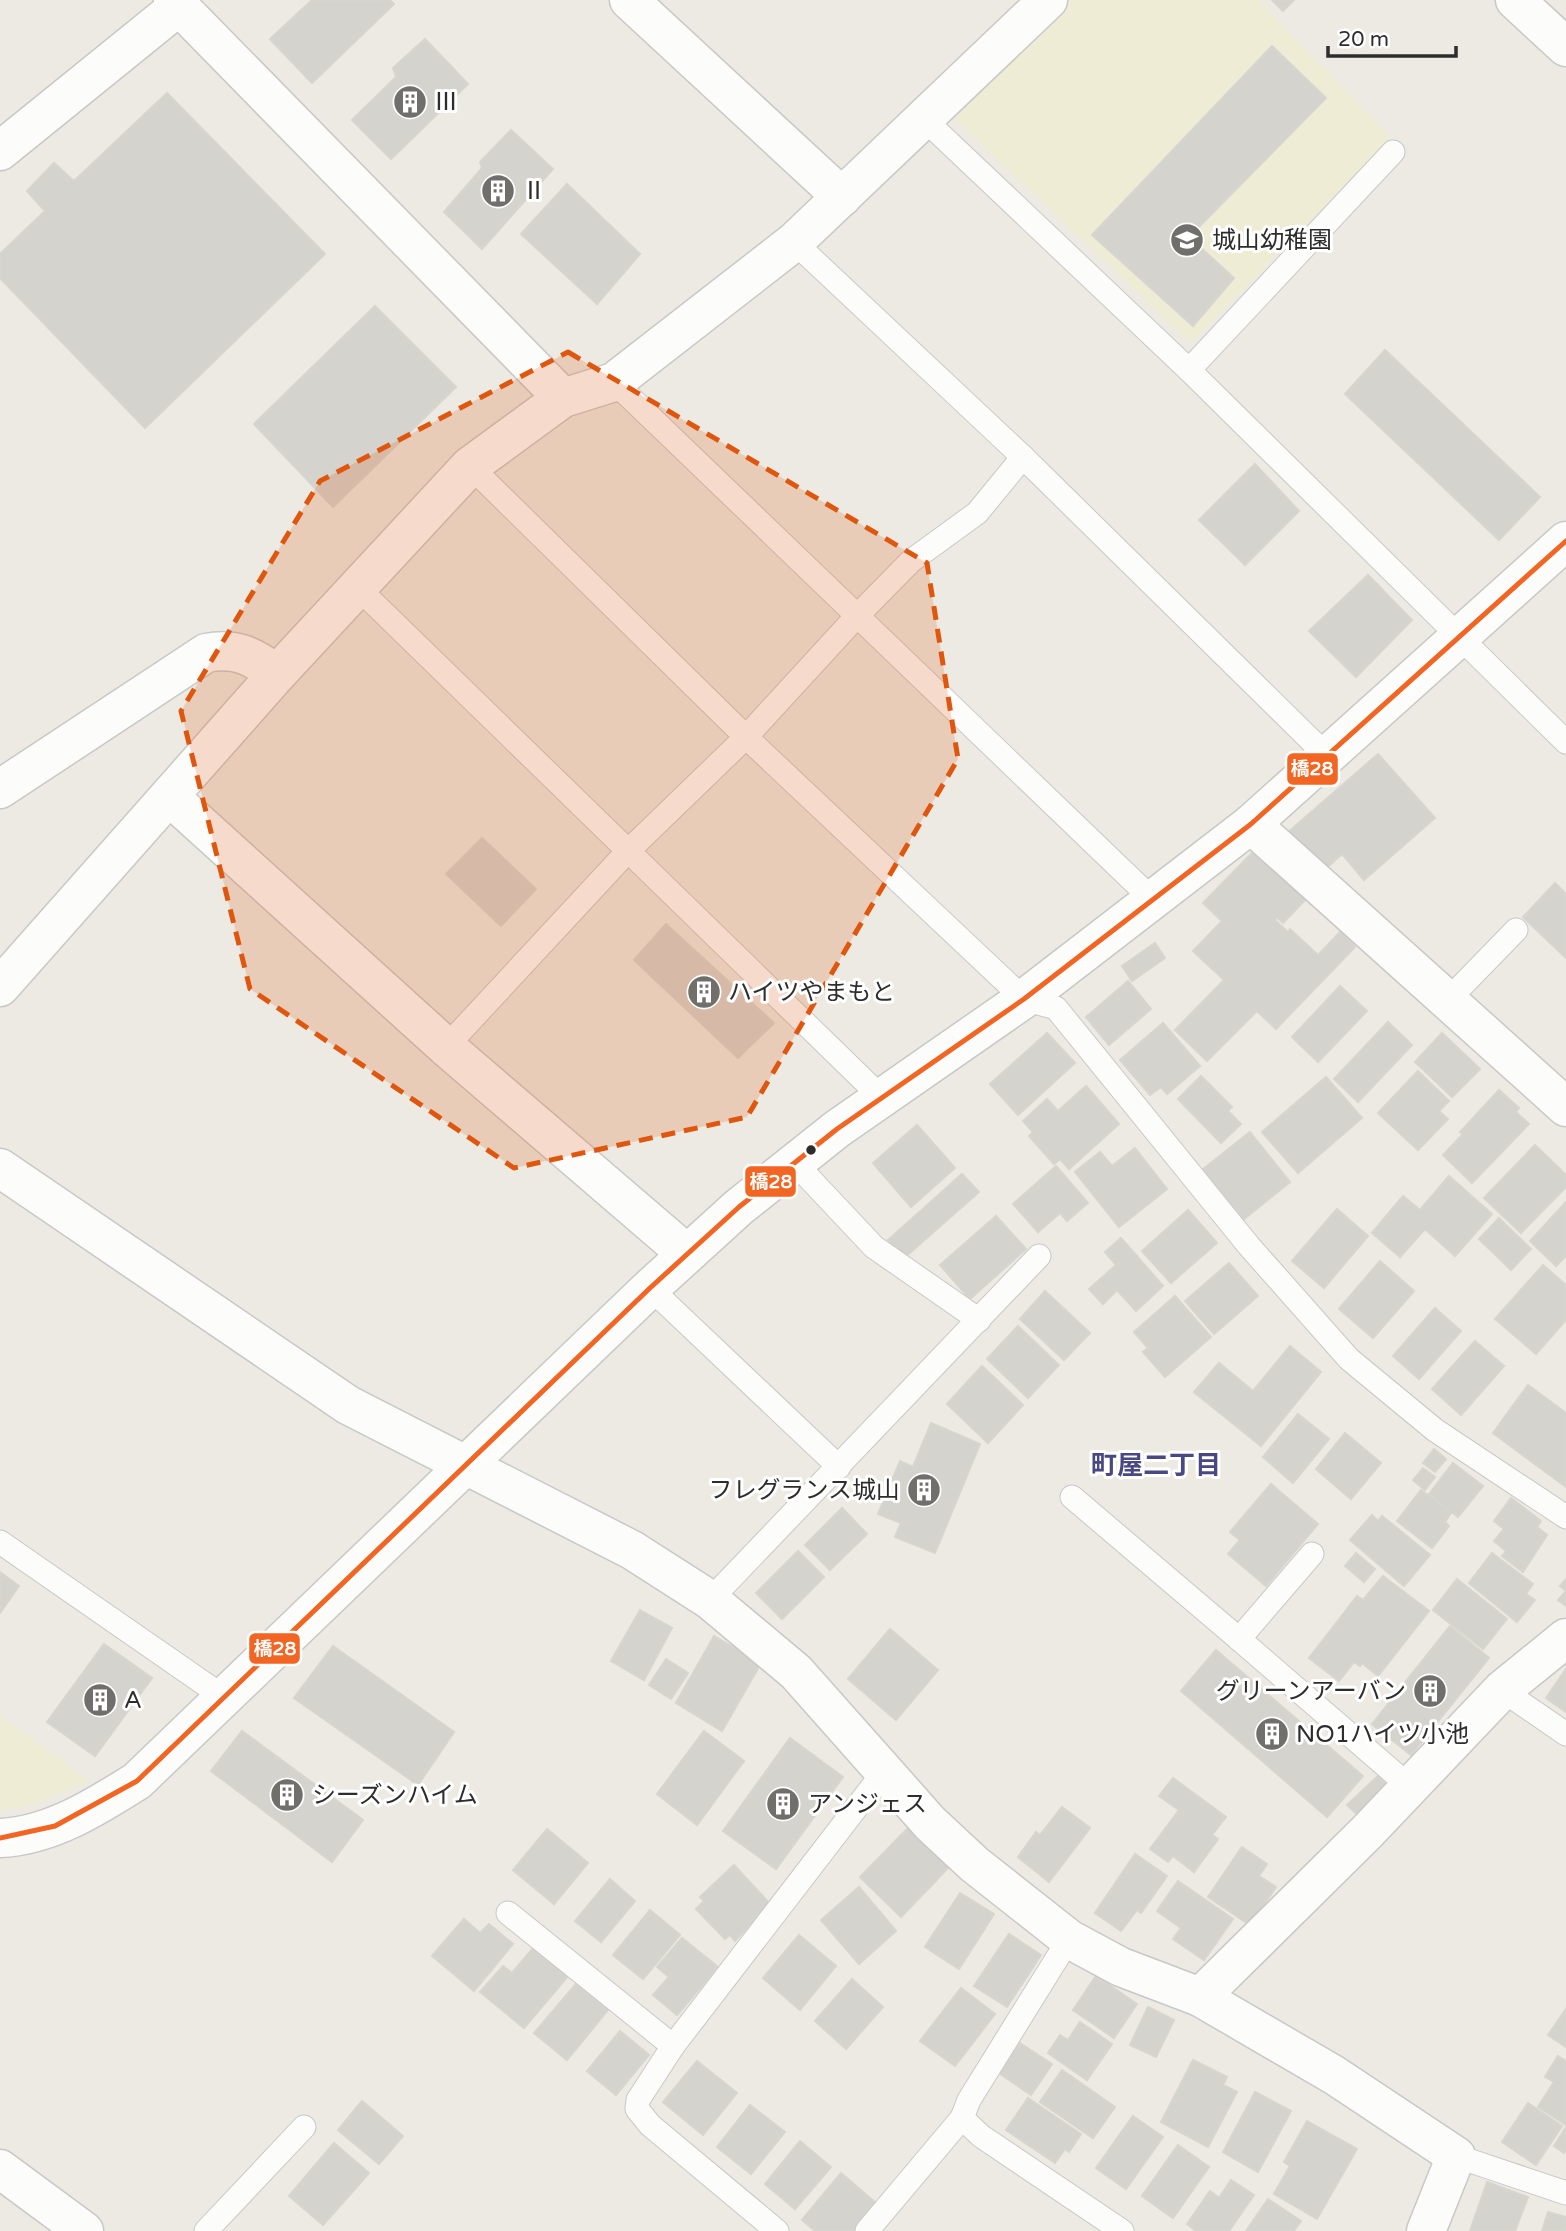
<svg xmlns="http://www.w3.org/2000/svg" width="1566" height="2231" viewBox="0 0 1566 2231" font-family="'Varela Round','Noto Sans JP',sans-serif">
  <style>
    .education { fill: #efecd6 }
    .building { fill: #d5d3cd; stroke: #d6d5ce; stroke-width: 2 }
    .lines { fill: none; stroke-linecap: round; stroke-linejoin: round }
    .service-casing { stroke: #c9c8c7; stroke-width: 25 }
    .minor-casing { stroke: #c9c8c7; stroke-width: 41 }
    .tertiary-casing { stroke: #c9c8c7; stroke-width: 41 }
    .service { stroke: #fcfcfb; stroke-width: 23 }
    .minor { stroke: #fcfcfb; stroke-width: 38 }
    .tertiary { stroke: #fcfcfb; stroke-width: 38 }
    .bus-1-casing { stroke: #fff; stroke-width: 10 }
    .bus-1 { stroke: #f26522; stroke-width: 5 }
    .marked { fill: #df570e; fill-opacity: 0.2; stroke: #df570e; stroke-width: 5; stroke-dasharray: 14 9; stroke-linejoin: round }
    .bus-dot { fill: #2d2d2d; stroke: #fff; stroke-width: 2.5 }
    .labels { text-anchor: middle; stroke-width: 6; stroke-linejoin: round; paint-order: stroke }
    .poi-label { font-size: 24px; fill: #2d2d2d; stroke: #fff; text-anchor: start }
    .neighbourhood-label { font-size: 26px; font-weight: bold; fill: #4a4883; stroke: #fff }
    .line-badge { stroke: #fff; stroke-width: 2.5 }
    .badge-label { font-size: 19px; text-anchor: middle; font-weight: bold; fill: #fff }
  </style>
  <rect width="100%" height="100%" fill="#eceae2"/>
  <g class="education">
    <polygon points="1072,0 1259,0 1391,137 1191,344 954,119"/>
    <polygon points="0,1715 90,1781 31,1805 0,1811"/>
  </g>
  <g class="building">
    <polygon points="312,0 390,0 394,4 312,83 270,39"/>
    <polygon points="1272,0 1294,0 1283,11"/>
    <polygon points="425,39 468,84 391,159 352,120 396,77 393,68"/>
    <polygon points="1272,46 1326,98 1189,237 1234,278 1193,326 1092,235"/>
    <polygon points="167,93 325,254 145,428 0,278 0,254 45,211 27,191 54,163 74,181"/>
    <polygon points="511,130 553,169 482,249 444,212 482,168 480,162"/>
    <polygon points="567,184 640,254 597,304 521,234"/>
    <polygon points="375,306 456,387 333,507 254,424"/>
    <polygon points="1385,350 1540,497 1499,540 1345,394"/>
    <polygon points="1255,464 1299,511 1245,565 1199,520"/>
    <polygon points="1368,575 1412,620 1356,677 1309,631"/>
    <polygon points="1378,754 1435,818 1364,880 1342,854 1322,872 1287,833"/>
    <polygon points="482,838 536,889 501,926 446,874"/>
    <polygon points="1255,850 1306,899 1283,923 1277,917 1275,920 1288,932 1290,929 1318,955 1340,932 1355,947 1276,1029 1257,1011 1207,1061 1175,1030 1224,980 1193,951 1222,921 1203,903"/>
    <polygon points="1555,883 1566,894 1566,958 1523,917"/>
    <polygon points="666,924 774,1023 738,1058 634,960"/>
    <polygon points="1155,943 1165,958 1132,981 1122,966"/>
    <polygon points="1128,981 1151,1009 1109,1045 1086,1017"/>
    <polygon points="1340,986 1367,1011 1318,1062 1292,1037"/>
    <polygon points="1388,1022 1412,1045 1358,1102 1334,1079"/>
    <polygon points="1163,1023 1200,1066 1167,1094 1161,1087 1150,1095 1120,1060"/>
    <polygon points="1047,1033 1075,1063 1018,1115 990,1084"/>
    <polygon points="1442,1033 1480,1069 1452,1097 1415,1062"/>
    <polygon points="1418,1071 1449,1101 1439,1111 1448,1119 1418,1150 1378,1113"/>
    <polygon points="1201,1076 1232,1107 1228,1111 1241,1124 1221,1143 1178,1099"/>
    <polygon points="1326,1077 1362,1118 1298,1173 1262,1132"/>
    <polygon points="1086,1086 1119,1124 1069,1169 1060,1159 1054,1164 1029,1136 1033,1132 1023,1121 1047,1099 1058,1111"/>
    <polygon points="1499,1090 1519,1108 1516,1112 1529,1124 1472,1183 1443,1155 1463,1134 1460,1132"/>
    <polygon points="917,1125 955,1168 911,1207 873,1163"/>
    <polygon points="1250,1132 1290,1182 1243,1220 1202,1170"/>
    <polygon points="1535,1145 1566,1175 1566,1187 1521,1233 1484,1198"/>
    <polygon points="1135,1148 1167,1189 1119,1227 1075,1172 1100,1152 1112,1166"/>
    <polygon points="1056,1166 1088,1203 1067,1221 1060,1213 1038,1232 1013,1204"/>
    <polygon points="962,1174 979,1192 904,1258 888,1240"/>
    <polygon points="1449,1176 1492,1214 1455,1256 1425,1229 1400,1257 1372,1233 1403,1196 1420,1210"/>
    <polygon points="1566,1202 1566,1256 1556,1266 1530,1241"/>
    <polygon points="1337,1209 1368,1236 1324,1288 1292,1261"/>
    <polygon points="1188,1210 1217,1243 1171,1283 1142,1251"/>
    <polygon points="996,1216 1026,1249 970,1299 940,1265"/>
    <polygon points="1499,1218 1531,1249 1511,1270 1479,1239"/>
    <polygon points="1121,1238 1163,1286 1136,1311 1117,1290 1103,1304 1089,1289 1116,1265 1105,1252"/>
    <polygon points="1380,1261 1414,1291 1373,1338 1339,1309"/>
    <polygon points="1229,1263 1258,1296 1214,1334 1185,1301"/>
    <polygon points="1543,1265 1566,1285 1566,1320 1536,1354 1495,1319"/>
    <polygon points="1045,1291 1090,1333 1064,1360 1020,1319"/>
    <polygon points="1175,1296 1211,1337 1165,1377 1143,1352 1148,1348 1134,1332"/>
    <polygon points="1435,1308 1461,1331 1419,1379 1393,1356"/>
    <polygon points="1018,1326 1059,1365 1028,1398 987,1359"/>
    <polygon points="1475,1341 1504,1366 1461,1415 1432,1389"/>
    <polygon points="1290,1346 1321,1372 1261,1446 1194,1392 1219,1363 1253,1391"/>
    <polygon points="982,1366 1023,1405 988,1443 947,1404"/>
    <polygon points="1528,1385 1566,1413 1566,1487 1493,1433"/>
    <polygon points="1298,1414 1329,1439 1293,1483 1263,1457"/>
    <polygon points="931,1423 980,1444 935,1553 895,1537 901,1523 878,1514 900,1461 913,1467"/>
    <polygon points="1345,1433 1381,1463 1351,1499 1316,1469"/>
    <polygon points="1434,1449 1446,1459 1435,1472 1423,1463"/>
    <polygon points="1453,1463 1483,1486 1458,1517 1429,1494"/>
    <polygon points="1423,1468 1435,1477 1425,1490 1413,1480"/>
    <polygon points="1271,1484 1318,1524 1266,1586 1228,1554 1240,1540 1230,1532"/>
    <polygon points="1421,1490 1451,1513 1445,1522 1449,1526 1432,1548 1397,1521"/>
    <polygon points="1511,1498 1541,1521 1537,1527 1547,1535 1523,1572 1502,1556 1506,1551 1494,1541 1504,1529 1494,1521"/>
    <polygon points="842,1508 867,1534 830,1570 805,1545"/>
    <polygon points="1372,1515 1378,1521 1382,1516 1430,1555 1404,1586 1350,1540"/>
    <polygon points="798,1551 824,1577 782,1619 756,1593"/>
    <polygon points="1356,1553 1375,1569 1364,1582 1345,1566"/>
    <polygon points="1492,1553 1533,1584 1526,1594 1535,1600 1517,1622 1469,1583"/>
    <polygon points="0,1572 19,1586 0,1613"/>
    <polygon points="1383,1576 1429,1611 1378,1676 1362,1663 1360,1666 1354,1662 1339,1681 1309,1658 1357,1596 1363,1600"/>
    <polygon points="1457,1579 1507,1619 1483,1649 1433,1610"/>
    <polygon points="1566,1579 1566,1606 1558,1600 1566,1591 1560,1586"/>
    <polygon points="640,1610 672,1628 644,1680 611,1661"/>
    <polygon points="1450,1626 1489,1658 1411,1755 1372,1724"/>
    <polygon points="890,1629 938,1670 896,1720 848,1679"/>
    <polygon points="714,1636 761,1663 722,1731 676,1703"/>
    <polygon points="104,1644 152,1678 95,1756 47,1722"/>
    <polygon points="333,1646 454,1732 418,1785 294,1698"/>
    <polygon points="1216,1650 1363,1776 1327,1817 1181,1691"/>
    <polygon points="666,1659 688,1673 671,1699 649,1685"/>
    <polygon points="1566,1669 1566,1712 1546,1698"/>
    <polygon points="242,1731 363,1820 332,1862 211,1771"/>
    <polygon points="704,1731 744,1761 697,1825 657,1794"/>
    <polygon points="790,1738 843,1777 776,1869 723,1831"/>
    <polygon points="1378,1776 1389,1788 1359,1816 1347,1805"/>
    <polygon points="1173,1778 1226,1817 1212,1835 1218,1839 1194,1872 1173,1856 1168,1862 1150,1849 1179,1810 1159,1796"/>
    <polygon points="1062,1807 1090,1828 1049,1882 1018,1857 1036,1832 1040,1835"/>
    <polygon points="909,1827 950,1866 901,1917 860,1877"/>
    <polygon points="547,1829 588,1863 554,1904 513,1870"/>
    <polygon points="1242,1847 1267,1864 1259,1876 1276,1887 1250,1925 1208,1897"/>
    <polygon points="1135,1854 1167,1876 1141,1913 1137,1910 1121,1931 1095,1913"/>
    <polygon points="734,1865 770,1904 735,1941 730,1935 725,1939 696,1909 704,1901 700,1897"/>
    <polygon points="610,1879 635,1901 601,1942 575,1921"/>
    <polygon points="1178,1881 1233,1919 1204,1960 1173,1939 1181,1928 1157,1911"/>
    <polygon points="859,1887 896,1931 859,1964 821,1920"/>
    <polygon points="960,1893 994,1914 959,1969 925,1947"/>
    <polygon points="650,1910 680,1935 643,1979 613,1955"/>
    <polygon points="464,1919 480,1933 489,1924 513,1944 474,1991 432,1956"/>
    <polygon points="1009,1934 1041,1955 1007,2007 974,1986"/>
    <polygon points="799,1935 836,1966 800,2010 763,1978"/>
    <polygon points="682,1938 718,1967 677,2015 653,1995 669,1977 657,1967"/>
    <polygon points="534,1947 568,1976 524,2028 480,1992 503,1966 512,1973"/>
    <polygon points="1096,1976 1137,2004 1114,2038 1073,2010"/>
    <polygon points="852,1979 883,2007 846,2049 815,2021"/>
    <polygon points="576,1984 608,2010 567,2060 534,2033"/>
    <polygon points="961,1988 995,2014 955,2066 920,2041"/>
    <polygon points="1148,2007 1174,2020 1156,2057 1130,2045"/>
    <polygon points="1566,2009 1566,2047 1548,2035"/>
    <polygon points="1080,2022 1112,2044 1087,2080 1048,2053 1060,2035 1068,2040"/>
    <polygon points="620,2031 649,2055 616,2095 587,2071"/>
    <polygon points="1020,2043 1052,2064 1031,2095 999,2073"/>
    <polygon points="1558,2056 1566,2061 1566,2125 1538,2107 1554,2082 1545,2077"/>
    <polygon points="1193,2060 1227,2077 1223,2085 1237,2092 1208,2147 1161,2122"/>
    <polygon points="697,2061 737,2093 703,2135 663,2102"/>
    <polygon points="1062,2070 1115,2107 1093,2138 1040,2102"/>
    <polygon points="1255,2092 1291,2111 1258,2172 1223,2152"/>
    <polygon points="1028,2098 1081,2134 1069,2152 1065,2149 1055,2163 1006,2130"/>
    <polygon points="362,2101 403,2136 379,2164 338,2130"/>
    <polygon points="1528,2103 1562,2126 1536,2165 1502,2142"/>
    <polygon points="750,2105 785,2132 751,2174 717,2147"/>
    <polygon points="1133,2116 1163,2137 1126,2189 1096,2168"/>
    <polygon points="1307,2121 1357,2149 1317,2219 1274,2194 1290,2166 1284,2162"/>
    <polygon points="1566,2127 1566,2150 1564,2153 1554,2146"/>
    <polygon points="800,2141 831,2167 795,2209 765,2184"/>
    <polygon points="334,2143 369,2173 323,2225 289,2196"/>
    <polygon points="1178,2145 1209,2167 1173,2218 1142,2196"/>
    <polygon points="841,2173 876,2203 853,2231 815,2231 802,2220"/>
    <polygon points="1231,2180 1254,2195 1229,2231 1196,2231 1187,2224 1210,2191 1219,2198"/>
    <polygon points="1487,2182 1528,2197 1515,2231 1470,2231"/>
    <polygon points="1268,2199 1301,2221 1294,2231 1246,2231"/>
    <polygon points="1548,2212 1566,2217 1566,2231 1542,2231"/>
  </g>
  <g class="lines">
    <g class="service-casing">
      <g id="service">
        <polyline points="924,119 1189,370 1566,742"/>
        <polyline points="794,242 1023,457 1326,755"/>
        <polyline points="1189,370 1393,152"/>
        <polyline points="614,382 1153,900"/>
        <polyline points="470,466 746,737 1024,999 1056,1008 1249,1246 1349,1359 1435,1430 1566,1517"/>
        <polyline points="356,586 882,1098"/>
        <polyline points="1447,1001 1516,930"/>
        <polyline points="446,1047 627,852 746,737 856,617 911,561 977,513 1023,457"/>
        <polyline points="793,1161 874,1247 979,1320"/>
        <polyline points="650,1288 839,1467"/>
        <polyline points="1072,1497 1239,1639"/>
        <polyline points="0,1542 225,1698"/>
        <polyline points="1312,1554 1239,1639 1409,1786"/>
        <polyline points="710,1600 1039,1256"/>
        <polyline points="1502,1690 1566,1734"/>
        <polyline points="508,1913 673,2046"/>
        <polyline points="1069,1939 969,2100 962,2118 981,2136 1122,2231"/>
        <polyline points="1456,2156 1566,2193"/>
        <polyline points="206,2231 304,2127"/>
        <polyline points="777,2231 650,2125 637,2109 638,2100 673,2046 883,1773"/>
        <polyline points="867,2231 962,2118"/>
      </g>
    </g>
    <g class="minor-casing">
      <g id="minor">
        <polyline points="173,0 563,398"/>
        <polyline points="629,0 842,197"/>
        <polyline points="1515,0 1566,47"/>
        <polyline points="0,151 179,6"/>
        <path d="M0 789 206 653C236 647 252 656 277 674"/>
        <polyline points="170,797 446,1047 687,1254"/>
        <polyline points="1251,824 1566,1107"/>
        <polyline points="0,987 277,674 470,466 563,398 614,382 794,242 1048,0"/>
        <polyline points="0,1168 348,1405 632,1550 710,1600 796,1672 930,1823 974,1864 1069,1939 1121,1967 1200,1997 1334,2075 1456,2156 1426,2231"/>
        <polyline points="1200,1997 1367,1832 1502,1690 1566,1638"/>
        <polyline points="0,2169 84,2231"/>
      </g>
    </g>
    <g class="tertiary-casing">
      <path id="tertiary" d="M0 1838C50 1836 96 1807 137 1781L650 1288 739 1207 837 1129 1024 999 1251 824 1566 541"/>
    </g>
    <use href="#service" class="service"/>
    <use href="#minor" class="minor"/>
    <use href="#tertiary" class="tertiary"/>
    <g class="bus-1-casing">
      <polyline id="bus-1" points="0,1838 55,1826 137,1781 650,1288 739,1207 837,1129 1024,999 1251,824 1566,541"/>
    </g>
    <use href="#bus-1" class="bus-1"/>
  </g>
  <path class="marked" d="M568 352 927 563 958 759 747 1117 514 1168 250 989 181 711 320 481Z"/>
  <defs>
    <g id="building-disc" transform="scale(1.75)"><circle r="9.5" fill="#706f6c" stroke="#fff"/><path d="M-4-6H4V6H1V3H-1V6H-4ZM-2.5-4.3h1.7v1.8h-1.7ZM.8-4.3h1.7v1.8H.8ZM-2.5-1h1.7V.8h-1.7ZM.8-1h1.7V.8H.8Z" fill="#fff"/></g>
    <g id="school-disc" transform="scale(1.75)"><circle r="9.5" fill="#706f6c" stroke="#fff"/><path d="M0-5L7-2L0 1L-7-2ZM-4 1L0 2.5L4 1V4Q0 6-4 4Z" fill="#fff"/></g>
  </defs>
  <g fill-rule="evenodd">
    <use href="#building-disc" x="410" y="102"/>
    <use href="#building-disc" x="498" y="191"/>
    <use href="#school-disc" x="1187" y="240"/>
    <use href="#building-disc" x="704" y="992"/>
    <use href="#building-disc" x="924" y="1490"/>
    <use href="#building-disc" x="1430" y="1691"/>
    <use href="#building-disc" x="100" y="1700"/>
    <use href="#building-disc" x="1272" y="1734"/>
    <use href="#building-disc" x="287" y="1795"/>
    <use href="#building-disc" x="783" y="1804"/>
  </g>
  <circle class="bus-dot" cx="811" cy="1150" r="6"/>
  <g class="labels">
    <g class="poi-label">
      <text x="434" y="110">Ⅲ</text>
      <text x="522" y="199">Ⅱ</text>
      <text x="1212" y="248">城山幼稚園</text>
      <text x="728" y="1000">ハイツやまもと</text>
      <text x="900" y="1498" text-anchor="end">フレグランス城山</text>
      <text x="1406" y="1699" text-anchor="end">グリーンアーバン</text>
      <text x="124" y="1708">A</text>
      <text x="1296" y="1742">NO1ハイツ小池</text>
      <text x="312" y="1803">シーズンハイム</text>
      <text x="808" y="1812">アンジェス</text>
    </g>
    <g class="neighbourhood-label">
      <text x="1156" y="1474">町屋二丁目</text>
    </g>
  </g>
  <g class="line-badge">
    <rect x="1286" y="752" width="53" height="34" rx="7" fill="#f26522"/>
    <rect x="744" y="1165" width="53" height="33" rx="7" fill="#f26522"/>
    <rect x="248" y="1632" width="53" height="33" rx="7" fill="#f26522"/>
  </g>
  <g class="badge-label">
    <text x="1312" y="775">橋28</text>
    <text x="771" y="1188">橋28</text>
    <text x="275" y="1655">橋28</text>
  </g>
  <path d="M1328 46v10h128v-10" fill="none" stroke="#2d2d2d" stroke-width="3.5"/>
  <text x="1338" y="46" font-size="21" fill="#2d2d2d" stroke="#ffffff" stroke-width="5" paint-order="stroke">20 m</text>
</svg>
